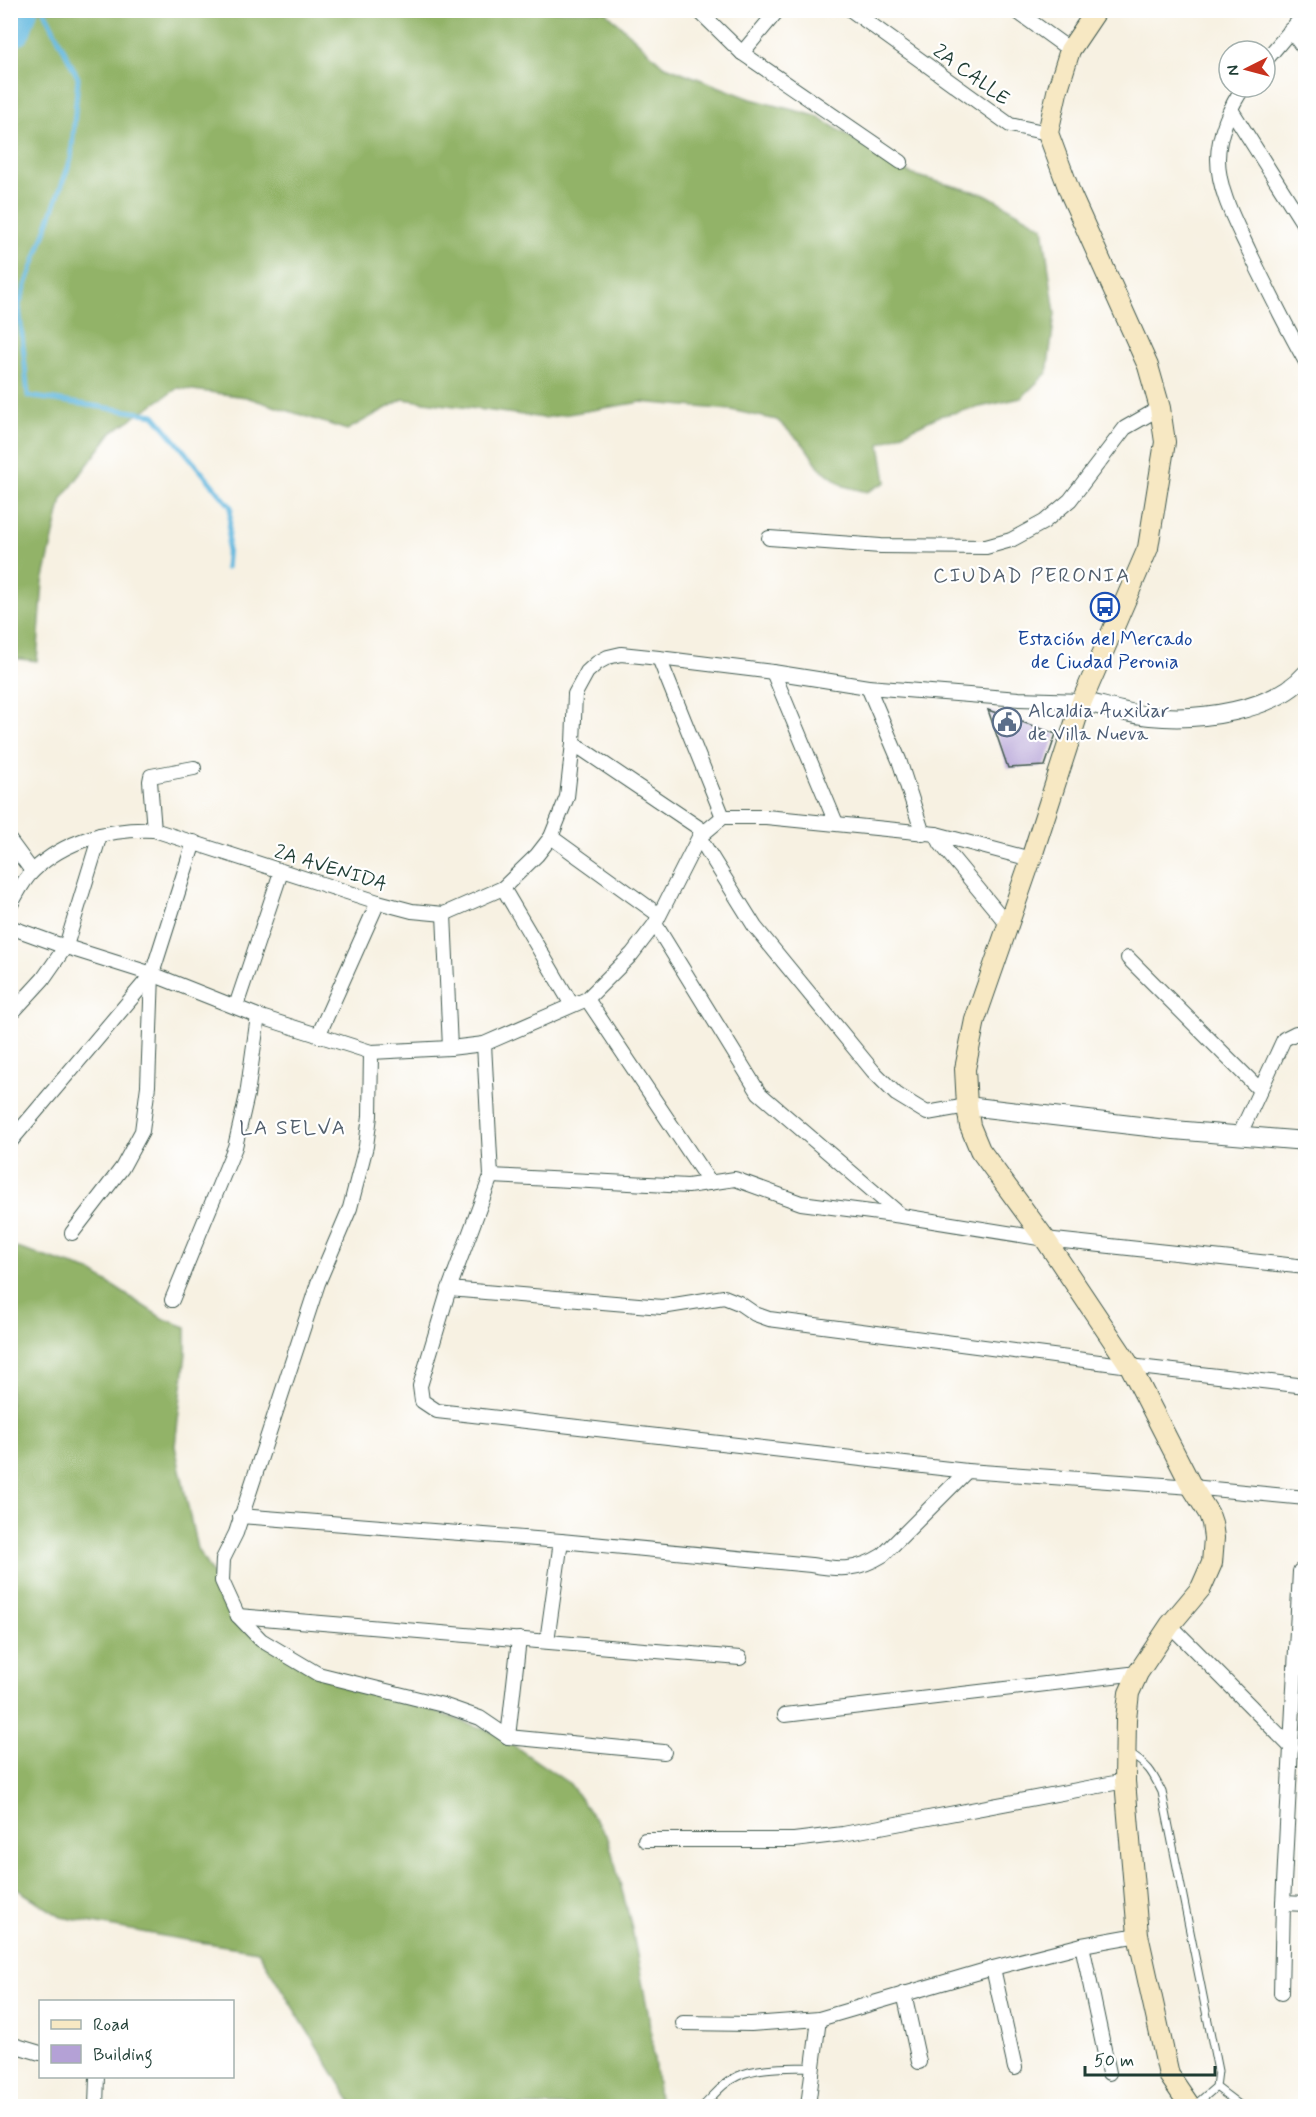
<svg xmlns="http://www.w3.org/2000/svg" width="1316" height="2117" viewBox="0 0 1316 2117" font-family="Mynerve,sans-serif">
  <style>
    .forest { fill: #92b367; stroke: #58784e; stroke-width: 1.5 }
    .lines { fill: none; stroke-linecap: round; stroke-linejoin: round }
    .stream { stroke: #61b7de; stroke-width: 5 }
    .river { stroke: #61b7de; stroke-width: 32 }
    .building { fill: #b4a1d6 }
    .service-casing { stroke: #3f584e; stroke-width: 9 }
    .minor-casing { stroke: #3f584e; stroke-width: 16 }
    .tertiary-casing { stroke: #3f584e; stroke-width: 20 }
    .secondary-casing { stroke: #3f584e; stroke-width: 22 }
    .service { stroke: #fff; stroke-width: 7 }
    .minor { stroke: #fff; stroke-width: 14 }
    .tertiary { stroke: #fff; stroke-width: 18 }
    .secondary { stroke: #f7e8c3; stroke-width: 20 }
    .labels { text-anchor: middle; stroke-width: 4.5; stroke-linejoin: round; paint-order: stroke }
    .street-label { font-size: 20px; fill: #1f3d34; stroke: #fff }
    .transit-label { font-size: 20px; fill: #164399; stroke: #fff }
    .service-label { font-size: 20px; fill: #4e5e75; stroke: #fff; text-anchor: start }
    .neighbourhood-label { font-size: 21px; letter-spacing: 1.5px; fill: #53606d; stroke: #fff }
  </style>
  <rect width="100%" height="100%" fill="#fff"/>
  <filter id="ink" filterUnits="userSpaceOnUse"><feTurbulence type="fractalNoise" baseFrequency=".0167" numOctaves="2"/><feDisplacementMap in="SourceGraphic" scale="12" xChannelSelector="R" yChannelSelector="G"/><feConvolveMatrix kernelMatrix="1 2 1 2 8 2 1 2 1" color-interpolation-filters="sRGB"/></filter>
  <filter id="wash" filterUnits="userSpaceOnUse"><feTurbulence type="fractalNoise" baseFrequency=".008" numOctaves="4" result="noise"/><feDisplacementMap in="SourceGraphic" scale="24" xChannelSelector="R" yChannelSelector="G"/><feGaussianBlur stdDeviation="1.35" result="paint"/><feColorMatrix in="noise" values="0 0 0 0 0 0 0 0 0 0 0 0 0 0 0 0 0 1.4 0 .05"/><feComposite in="paint" operator="in"/></filter>
  <g filter="url(#wash)">
    <rect width="100%" height="100%" fill="#f7f1e2"/>
    <g class="forest">
      <polygon points="11,11 605,11 663,65 751,99 816,116 913,175 987,195 1043,227 1055,314 1047,373 1021,398 939,416 880,444 886,482 867,492 844,486 820,468 804,445 777,420 731,410 641,402 544,418 403,399 347,430 246,397 178,388 112,432 62,499 43,582 37,661 11,658"/>
      <polygon points="10,1247 17,1248 90,1271 162,1318 186,1327 186,1353 175,1446 197,1549 243,1623 326,1676 391,1696 495,1733 570,1784 608,1838 631,1924 648,2012 660,2106 354,2106 258,1951 174,1938 61,1917 11,1885"/>
    </g>
    <g class="lines">
      <polyline class="stream" points="44,10 78,78 71,159 19,305 28,396 154,415 231,507 226,568"/>
      <polyline class="river" points="10,29 15,30 22,10"/>
    </g>
    <g id="blocks">
      <polygon class="building" points="988,710 1056,734 1045,766 1008,768"/>
    </g>
  </g>
  <g filter="url(#ink)">
    <use href="#blocks" fill-opacity="0" stroke="#3f584e" stroke-width="1.5"/>
    <g class="lines">
      <g class="service-casing">
        <g id="service">
          <path d="M1128 1753C1149 1766 1151 1770 1162 1792L1218 2071 1216 2087 1194 2106"/>
          <polyline points="1216,2087 1241,2106"/>
          <path d="M703 2106C714 2095 724 2082 738 2076 760 2066 789 2068 812 2067"/>
        </g>
      </g>
      <g class="minor-casing">
        <g id="minor">
          <polyline points="698,10 742,53 901,162"/>
          <polyline points="851,10 1010,125 1048,133"/>
          <polyline points="1015,10 1070,50"/>
          <polyline points="1290,30 1306,51"/>
          <polyline points="742,53 778,10"/>
          <polyline points="1265,61 1306,12"/>
          <path d="M1244 87C1230 105 1218 137 1218 159 1218 191 1236 223 1249 251 1267 288 1285 325 1306 362"/>
          <polyline points="1232,111 1306,228"/>
          <polyline points="769,538 881,546 986,547 1011,540 1044,522 1070,500 1125,428 1160,408"/>
          <polyline points="659,658 723,817"/>
          <polyline points="773,672 836,823"/>
          <polyline points="868,687 899,760 923,834"/>
          <polyline points="573,743 705,832"/>
          <polyline points="154,830 150,781 151,776 194,768"/>
          <polyline points="936,834 941,844 1008,925"/>
          <polyline points="551,837 659,915"/>
          <polyline points="699,837 755,927 873,1071 896,1094 927,1113 967,1106"/>
          <polyline points="10,841 32,871"/>
          <polyline points="503,888 572,1005"/>
          <path d="M10 906C17 894 23 880 33 871 65 840 111 828 154 830L378 902 412 911 444 914 503 888 537 855 551 837 567 797 573 743 575 694 587 672 597 663 608 657 621 654 659 658 773 672 868 687 1019 699 1082 701"/>
          <polyline points="444,914 450,1048"/>
          <polyline points="655,924 759,1093 902,1216"/>
          <polyline points="10,927 57,944 152,974 258,1016 371,1052 450,1048 484,1044 587,999 632,954 655,924 699,837 723,817 766,817 936,834 1031,859"/>
          <polyline points="1128,958 1259,1089"/>
          <polyline points="587,999 710,1183"/>
          <polyline points="236,1006 281,872"/>
          <polyline points="10,1015 43,979 66,946 100,835"/>
          <polyline points="318,1036 378,902"/>
          <polyline points="484,1044 491,1176 449,1289 420,1386 422,1401 437,1411 967,1471 1192,1487 1306,1498"/>
          <polyline points="371,1052 370,1116 366,1146 350,1208 318,1283 236,1533 223,1559 222,1581 238,1616 261,1640 318,1674 443,1705 480,1718 508,1737 664,1752"/>
          <polyline points="1239,1136 1284,1039 1296,1033 1306,1034"/>
          <polyline points="10,1142 152,974"/>
          <polyline points="491,1176 688,1186 735,1179 801,1203 902,1216 1045,1239 1306,1267"/>
          <polyline points="72,1233 122,1168 142,1131 148,1086 152,974 194,842"/>
          <polyline points="449,1289 662,1307 724,1297 739,1303 755,1314 769,1319 1130,1366 1306,1386"/>
          <polyline points="172,1300 235,1147 247,1095 258,1016"/>
          <path d="M240 1516 561 1541 811 1565C840 1570 857 1571 883 1555L967 1471"/>
          <polyline points="238,1616 740,1658"/>
          <polyline points="1170,1625 1292,1748"/>
          <polyline points="547,1641 561,1541"/>
          <polyline points="785,1715 1138,1673"/>
          <polyline points="508,1737 519,1639"/>
          <polyline points="645,1840 794,1840 843,1834 1125,1781"/>
          <polyline points="1283,1903 1306,1904"/>
          <polyline points="1082,1945 1109,2073"/>
          <polyline points="993,1968 1015,2068"/>
          <polyline points="904,1993 919,2062"/>
          <polyline points="1281,1993 1283,1903 1300,1571"/>
          <polyline points="683,2023 751,2024 819,2019 993,1968 1082,1945 1138,1935"/>
          <polyline points="10,2044 40,2053"/>
          <polyline points="96,2106 97,2076"/>
          <polyline points="808,2106 819,2019"/>
        </g>
      </g>
      <g class="tertiary-casing">
        <g id="tertiary">
          <path d="M1082 701C1104 706 1127 714 1150 716 1198 721 1273 712 1306 674"/>
          <polyline points="967,1106 1174,1130 1306,1141"/>
        </g>
      </g>
      <g class="secondary-casing">
        <polyline id="secondary" points="1097,10 1070,50 1057,92 1048,133 1071,195 1148,366 1160,408 1165,442 1148,548 1082,701 1031,859 975,1020 965,1069 967,1106 970,1126 980,1150 1045,1239 1130,1366 1192,1487 1209,1514 1212,1523 1214,1538 1212,1563 1201,1588 1170,1625 1138,1673 1129,1693 1126,1719 1125,1781 1138,1935 1169,2075 1190,2106"/>
      </g>
      <use href="#service" class="service"/>
      <use href="#minor" class="minor"/>
      <use href="#tertiary" class="tertiary"/>
      <use href="#secondary" class="secondary"/>
    </g>
  </g>
  <defs>
    <g id="bus-ring" transform="scale(1.5)"><circle r="9.5" fill="#fff" stroke="#1a4fb4" stroke-width="1.5"/><path d="M-5-6H5V4H4V6H2V4H-2V6H-4V4H-5ZM-3.5-4V0h7V-4ZM-3.5 1.2v1.5H-2V1.2ZM2 1.2v1.5H3.5V1.2Z" fill="#1a4fb4"/></g>
    <g id="civic-ring" transform="scale(1.5)"><circle r="9.5" fill="#fff" stroke="#5c6f8a" stroke-width="1.5"/><path d="M-.6-6.5H3V-4.5H.6V-3L4-1V1h2V6H-6V1h2V-1L-.6-3ZM-1.2 2.5V6h2.4V2.5Z" fill="#5c6f8a"/></g>
  </defs>
  <g fill-rule="evenodd">
    <use href="#bus-ring" x="1105" y="607"/>
    <use href="#civic-ring" x="1007" y="722"/>
  </g>
  <g class="labels">
    <g class="street-label">
      <text transform="translate(972 74) rotate(36)" y="7">2A CALLE</text>
      <text transform="translate(331 867) rotate(17)" y="7">2A AVENIDA</text>
    </g>
    <g class="transit-label">
      <text x="1105" y="645">Estación del Mercado<tspan x="1105" dy="23">de Ciudad Peronia</tspan></text>
    </g>
    <g class="service-label">
      <text x="1028" y="717">Alcaldia Auxiliar<tspan x="1028" dy="23">de Villa Nueva</tspan></text>
    </g>
    <g class="neighbourhood-label">
      <text x="1032" y="582">CIUDAD PERONIA</text>
      <text x="293" y="1134">LA SELVA</text>
    </g>
  </g>
  <rect width="1316" height="2117" fill="none" stroke="#fff" stroke-width="36"/>
  <rect x="39" y="2000" width="195" height="78" fill="#ffffff" stroke="#a5b1ae" stroke-width="1.5"/>
  <rect x="51" y="2020" width="30" height="9" fill="#f7e8c3" stroke="#a5b1ae" stroke-width="1.5"/>
  <text x="93" y="2030" font-size="18" fill="#1f3d34">Road</text>
  <rect x="51" y="2045" width="30" height="18" fill="#b4a1d6" stroke="#a5b1ae" stroke-width="1.5"/>
  <text x="93" y="2060" font-size="18" fill="#1f3d34">Building</text>
  <g transform="translate(1247 69) rotate(264)"><circle r="28" fill="#ffffff" stroke="#a5b1ae" stroke-width="1.5"/>
  <path d="M0-4.5L10 22L0 15L-10 22Z" fill="#c8321e"/>
  <text y="-9" font-size="16" font-weight="bold" text-anchor="middle" fill="#1f3d34">N</text>
  </g>
  <path d="M1085 2066v9h130v-9" fill="none" stroke="#1f3d34" stroke-width="3"/>
  <text x="1094" y="2066" font-size="18" fill="#1f3d34" stroke="#ffffff" stroke-width="4.5" paint-order="stroke">50 m</text>
</svg>
